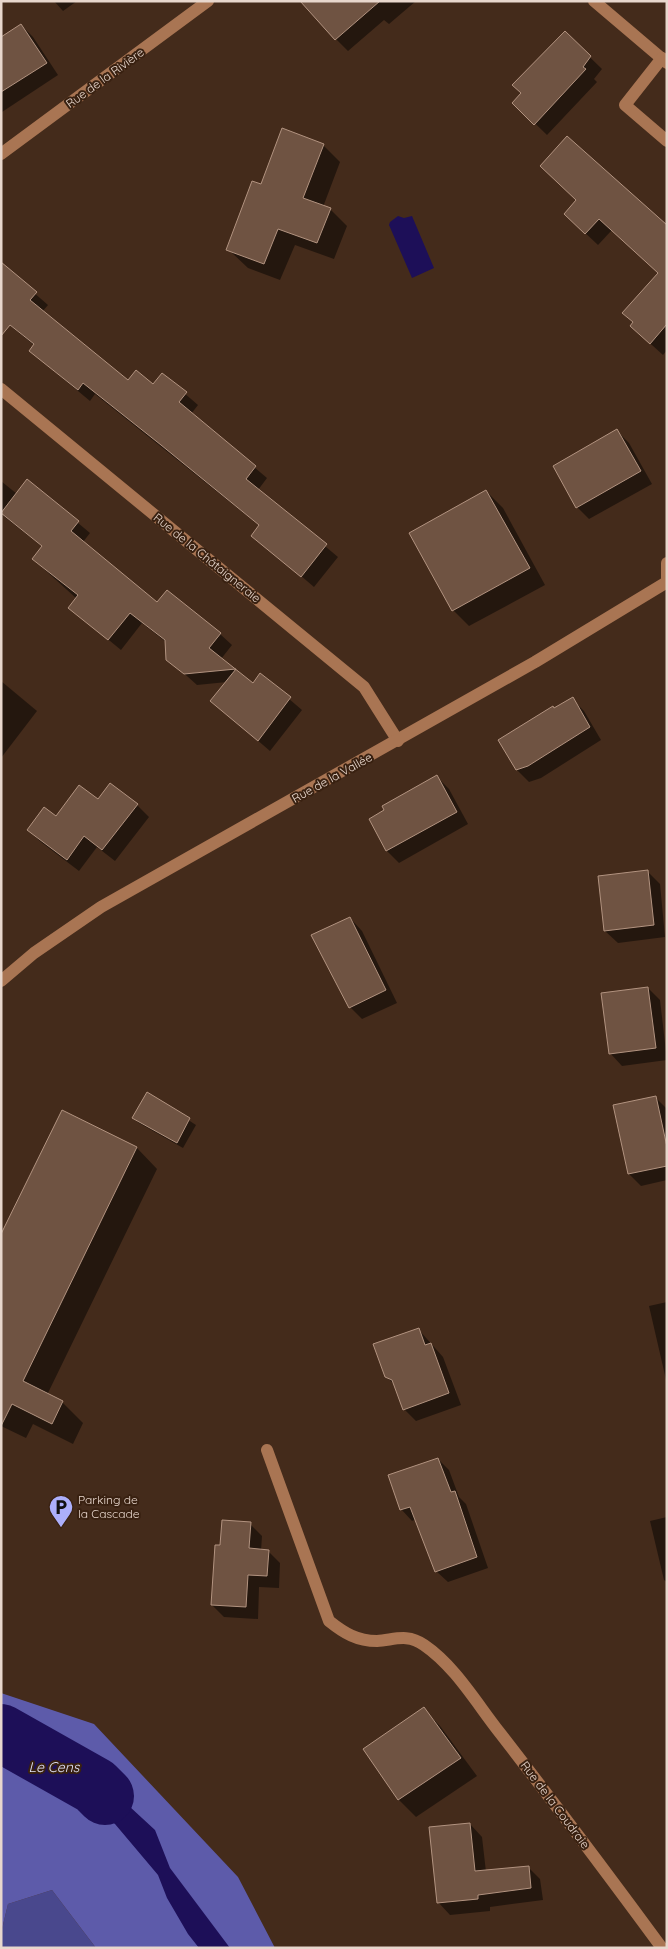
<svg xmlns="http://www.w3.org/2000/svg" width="668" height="1949" viewBox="0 0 668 1949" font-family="Quicksand,sans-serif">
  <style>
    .green { fill: #49488d }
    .forest { fill: #5d5baa }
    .water { fill: #1d0f58 }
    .shadow { fill: #0007 }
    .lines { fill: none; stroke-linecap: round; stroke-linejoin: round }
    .river { stroke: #1d0f58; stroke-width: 58 }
    .building { fill: #6f5342; stroke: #b29380 }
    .minor { stroke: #a97553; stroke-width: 12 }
    .labels { text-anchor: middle; stroke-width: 4; stroke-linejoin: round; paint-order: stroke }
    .street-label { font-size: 12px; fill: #e8d7cd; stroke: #392111 }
    .poi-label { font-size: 12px; fill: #e8d7cd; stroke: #392111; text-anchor: start }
    .water-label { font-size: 14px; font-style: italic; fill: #e1e2f9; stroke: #392111 }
  </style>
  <rect width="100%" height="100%" fill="#442b1b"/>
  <polygon class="green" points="52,1890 96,1948 1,1948 1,1933 8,1904"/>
  <polygon class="forest" points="1,1693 94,1724 238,1877 275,1948 96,1948 52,1890 8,1904 1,1933"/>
  <g class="water">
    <polygon points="398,216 404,218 412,216 434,268 412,278 389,225 390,222"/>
    <path d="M1 1718C15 1720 22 1727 28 1739L16 1759 11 1758 1 1748Z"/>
    <polygon points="53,1747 116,1794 155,1830 170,1868 230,1948 199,1948 188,1934 167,1898 158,1875 115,1824 86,1801 38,1775 33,1768 43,1749"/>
  </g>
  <g class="shadow">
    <polygon points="54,1 77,1 63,11"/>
    <polygon points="315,1 416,1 389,24 384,20 348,51 336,39"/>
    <polygon points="21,25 33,37 58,75 2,112 1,38"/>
    <polygon points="565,33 602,69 594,79 597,82 547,135 514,103"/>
    <polygon points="323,145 340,162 323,207 330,209 347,226 334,259 295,245 280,280 248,268 230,251 262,186"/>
    <polygon points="578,200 612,230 598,245 565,214"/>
    <polygon points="1,264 48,305 42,312 128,381 153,386 162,374 198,405 191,414 267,478 258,490 338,557 314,587 253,535 260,526 95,394 90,401 30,351 34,345 1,318"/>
    <polygon points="667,270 667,350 663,355 631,326"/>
    <polygon points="617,431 629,443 652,484 589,519 577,507"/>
    <polygon points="1,481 17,494 28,481 90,533 83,542 158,604 167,592 220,634 232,645 221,659 253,684 261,675 302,710 270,751 212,701 227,682 197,685 168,659 166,642 142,623 121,650 70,608 77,599 33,559 43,547 1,514"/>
    <polygon points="486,491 503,508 545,585 469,626 453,610"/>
    <polygon points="1,681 37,711 1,758"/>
    <polygon points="572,699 584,711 601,740 541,778 529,782 517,770 554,710"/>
    <polygon points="437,777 449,789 468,824 399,863 387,851 370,819"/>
    <polygon points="98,801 137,805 149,817 115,861 97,847 79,871 41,842 28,830"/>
    <polygon points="648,872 660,884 665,937 618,943 605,931"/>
    <polygon points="350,918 362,931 397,1003 362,1019 350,1007"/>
    <polygon points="648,988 660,1000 667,1060 622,1066 610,1053"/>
    <polygon points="148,1094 196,1125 183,1148 139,1123 133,1118"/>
    <polygon points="656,1098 667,1109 667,1180 641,1186 629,1174 614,1106"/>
    <polygon points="63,1112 137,1148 157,1169 47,1395 62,1402 83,1423 73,1444 33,1424 26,1438 1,1426 1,1237"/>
    <polygon points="667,1302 667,1384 649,1306"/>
    <polygon points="419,1330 443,1357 461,1405 416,1421 404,1409 396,1386 386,1376"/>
    <polygon points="438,1459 449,1470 459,1497 466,1504 488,1568 448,1582 436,1571 417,1519 412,1521 401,1509"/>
    <polygon points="667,1517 667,1582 664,1580 650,1521"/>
    <polygon points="250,1524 262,1536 261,1551 268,1551 280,1563 279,1588 259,1587 258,1619 224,1617 212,1605 221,1547"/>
    <polygon points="423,1709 440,1726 477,1776 416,1817 399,1800 365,1749"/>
    <polygon points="470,1824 482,1837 486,1872 528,1867 540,1879 543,1900 490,1907 490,1911 450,1915 438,1902"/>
  </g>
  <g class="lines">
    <polyline class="river" points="1,1733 95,1786 105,1796"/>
  </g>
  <g class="building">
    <polygon points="300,1 380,1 335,40"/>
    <polygon points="21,24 47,63 1,92 1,37"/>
    <polygon points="565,31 591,56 583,67 586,69 534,125 512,103 521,93 512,85"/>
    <polygon points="282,128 324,144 303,198 331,208 317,243 278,229 264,264 226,250 252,181 261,184"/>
    <polygon points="567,136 667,225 667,324 650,344 630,326 633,322 622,313 658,273 599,219 585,234 564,214 576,200 540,166"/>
    <polygon points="1,262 37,292 30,300 128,380 136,370 153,384 162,373 187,392 179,402 256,466 246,479 327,544 301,577 251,536 259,525 161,445 83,383 78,390 29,351 34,344 10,325 1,336"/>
    <polygon points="617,429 641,471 576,508 553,466"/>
    <polygon points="27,479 79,521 71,531 157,602 167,590 221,633 209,648 253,683 260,673 291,697 258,741 210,701 236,669 184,674 166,660 165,640 130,613 108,640 68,608 78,595 32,559 42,546 1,513"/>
    <polygon points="486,490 530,568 452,611 409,533"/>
    <polygon points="573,697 590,727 528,766 516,770 498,740 553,706 554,708"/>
    <polygon points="437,775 457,812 386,851 369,819 384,810 382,806"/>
    <polygon points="110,783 138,804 102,850 84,836 67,860 27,830 44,807 56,816 79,785 98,799"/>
    <polygon points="648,870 654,925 604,931 598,876"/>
    <polygon points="350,917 386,990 349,1008 311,935"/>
    <polygon points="648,987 656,1048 609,1054 601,993"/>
    <polygon points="147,1092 190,1118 177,1143 132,1118"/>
    <polygon points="656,1096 667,1147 667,1166 628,1174 613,1105"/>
    <polygon points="62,1110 137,1147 23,1381 63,1401 52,1424 12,1404 1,1426 1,1234"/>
    <polygon points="419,1328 425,1345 431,1343 449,1393 403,1410 392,1380 385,1377 373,1344"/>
    <polygon points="438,1458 451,1492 455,1491 477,1557 435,1572 410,1507 400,1510 388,1475"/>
    <polygon points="222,1520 251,1522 249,1548 269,1550 267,1576 248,1575 246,1607 211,1605 215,1545 220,1545"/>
    <polygon points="424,1707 461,1758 398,1800 363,1749"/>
    <polygon points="470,1823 475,1871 529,1866 531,1888 478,1895 478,1899 437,1903 429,1827"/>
  </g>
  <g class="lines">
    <g class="minor">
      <polyline points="594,1 667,63"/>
      <polyline points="662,58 625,105 667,141"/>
      <polyline points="1,154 208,1"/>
      <polyline points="1,389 364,687 398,741"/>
      <polyline points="667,563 667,581"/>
      <polyline points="1,981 34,953 101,907 535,662 667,582"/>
      <path d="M267 1450 329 1621C344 1633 357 1641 377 1641 394 1640 407 1633 424 1645 455 1666 477 1704 500 1733 555 1804 609 1876 662 1948"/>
    </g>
  </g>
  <defs>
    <g id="parking-pin" transform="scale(1.25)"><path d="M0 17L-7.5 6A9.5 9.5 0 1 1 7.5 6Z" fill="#acaffb" stroke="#392111"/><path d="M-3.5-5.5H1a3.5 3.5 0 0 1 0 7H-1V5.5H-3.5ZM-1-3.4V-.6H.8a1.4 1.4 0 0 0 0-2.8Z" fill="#111"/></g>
  </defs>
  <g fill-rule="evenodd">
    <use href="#parking-pin" x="61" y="1507"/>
  </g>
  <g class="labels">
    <g class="street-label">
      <text transform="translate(105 78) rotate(-36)" y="4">Rue de la Rivière</text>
      <text transform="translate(207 558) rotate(39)" y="4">Rue de la Châtaigneraie</text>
      <text transform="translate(332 778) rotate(-29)" y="4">Rue de la Vallée</text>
      <text transform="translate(555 1805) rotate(53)" y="4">Rue de la Coudraie</text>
    </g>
    <g class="poi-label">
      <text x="78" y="1504">Parking de<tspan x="78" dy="14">la Cascade</tspan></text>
    </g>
    <g class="water-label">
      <text x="54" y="1772">Le Cens</text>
    </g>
  </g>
  <rect width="668" height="1949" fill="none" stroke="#e8d7cd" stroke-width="5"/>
</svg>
